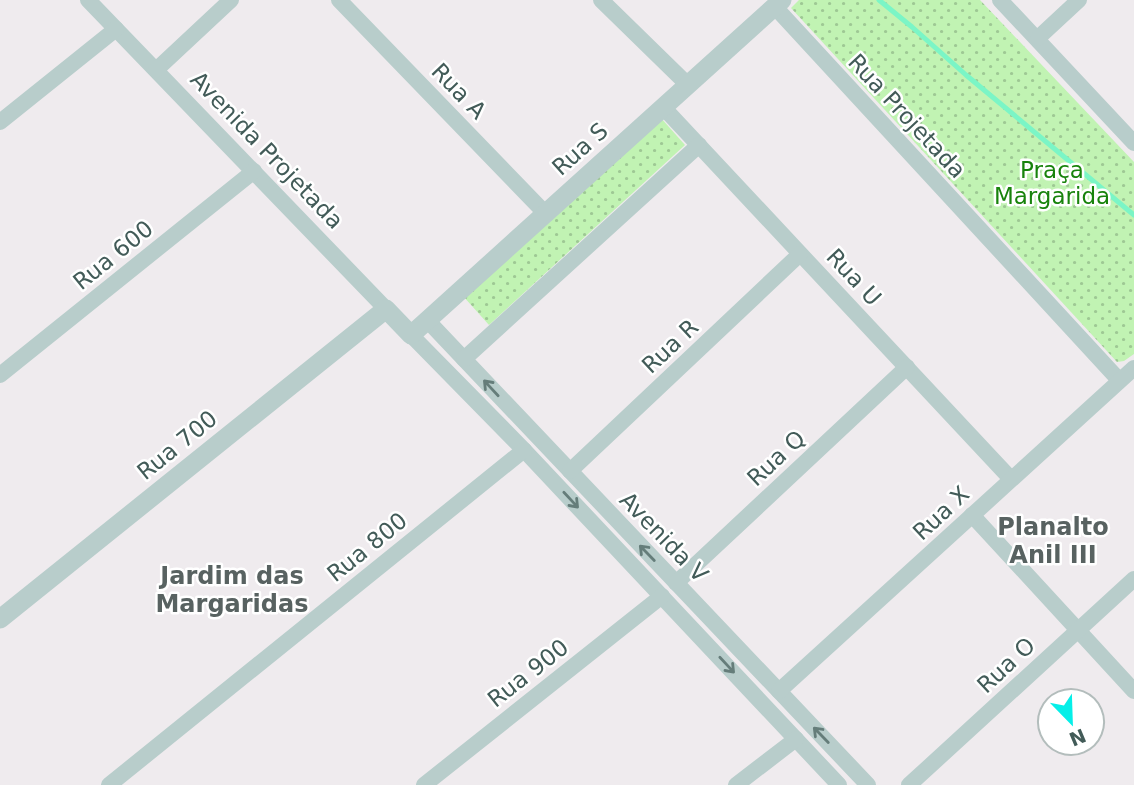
<svg xmlns="http://www.w3.org/2000/svg" width="1134" height="785" viewBox="0 0 1134 785" font-family="'DejaVu Sans',sans-serif">
  <style>
    .park { fill: url(#park-dots) }
    .lines { fill: none; stroke-linecap: round; stroke-linejoin: round }
    .stream { stroke: #7bf5c6; stroke-width: 5 }
    .minor { stroke: #b8cdcb; stroke-width: 16 }
    .tertiary { stroke: #b8cdcb; stroke-width: 19 }
    .oneway { stroke: #657d7a }
    .labels { text-anchor: middle; stroke-width: 5; stroke-linejoin: round; paint-order: stroke }
    .street-label { font-size: 23px; fill: #425b58; stroke: #fff }
    .park-label { font-size: 23px; fill: #18830c; stroke: #fff }
    .neighbourhood-label { font-size: 24px; font-weight: bold; fill: #586261; stroke: #fff }
  </style>
  <defs>
    <pattern id="park-dots" width="8" height="8" patternUnits="userSpaceOnUse" patternTransform="scale(1.75)"><rect width="8" height="8" fill="#c1f3b3"/><path d="M2 2h.1M6 6h.1" fill="none" stroke="#9ec894" stroke-width="1.8" stroke-linecap="round"/></pattern>
  </defs>
  <rect width="100%" height="100%" fill="#efebee"/>
  <g class="park">
    <polygon points="799,0 980,0 1134,162 1134,354 1124,361 1117,362 791,8"/>
    <polygon points="661,118 685,145 489,325 463,296"/>
  </g>
  <g class="lines">
    <polyline class="stream" points="879,0 912,27 966,75 1134,215"/>
    <g class="minor">
      <polyline points="88,0 386,309"/>
      <polyline points="339,0 546,214"/>
      <polyline points="601,0 688,85"/>
      <polyline points="1000,0 1134,143"/>
      <polyline points="775,7 1119,380"/>
      <polyline points="1038,38 1079,0"/>
      <polyline points="156,70 231,0"/>
      <polyline points="663,107 1011,479"/>
      <polyline points="0,122 116,29"/>
      <polyline points="427,320 868,785"/>
      <polyline points="411,335 524,450 839,785"/>
      <polyline points="464,359 699,145"/>
      <polyline points="0,375 254,171"/>
      <polyline points="570,471 800,254"/>
      <polyline points="972,515 1134,691"/>
      <polyline points="676,583 907,367"/>
      <polyline points="779,691 1134,368"/>
      <polyline points="109,785 524,450"/>
      <polyline points="424,785 662,596"/>
      <polyline points="736,785 796,739"/>
      <polyline points="909,785 1134,579"/>
    </g>
    <polyline class="tertiary" points="0,619 386,309 411,335 782,0"/>
  </g>
  <defs><path id="oneway-shaft" d="M-6 0H5M1.5-3L5.5 0L1.5 3" fill="none" stroke-width="1.6" stroke-linecap="round" stroke-linejoin="round" transform="scale(1.75)"/></defs>
  <g class="oneway">
    <use href="#oneway-shaft" transform="translate(491 388) rotate(-133)"/>
    <use href="#oneway-shaft" transform="translate(571 500) rotate(47)"/>
    <use href="#oneway-shaft" transform="translate(647 553) rotate(-134)"/>
    <use href="#oneway-shaft" transform="translate(727 665) rotate(47)"/>
    <use href="#oneway-shaft" transform="translate(821 735) rotate(-134)"/>
  </g>
  <g class="labels">
    <g class="street-label">
      <text transform="translate(459 91) rotate(46)" y="8">Rua A</text>
      <text transform="translate(907 116) rotate(47)" y="8">Rua Projetada</text>
      <text transform="translate(580 149) rotate(-42)" y="8">Rua S</text>
      <text transform="translate(267 150) rotate(46)" y="8">Avenida Projetada</text>
      <text transform="translate(113 255) rotate(-39)" y="8">Rua 600</text>
      <text transform="translate(854 277) rotate(47)" y="8">Rua U</text>
      <text transform="translate(670 346) rotate(-43)" y="8">Rua R</text>
      <text transform="translate(177 445) rotate(-39)" y="8">Rua 700</text>
      <text transform="translate(776 458) rotate(-43)" y="8">Rua Q</text>
      <text transform="translate(941 513) rotate(-43)" y="8">Rua X</text>
      <text transform="translate(664 537) rotate(46)" y="8">Avenida V</text>
      <text transform="translate(367 547) rotate(-39)" y="8">Rua 800</text>
      <text transform="translate(1006 665) rotate(-43)" y="8">Rua O</text>
      <text transform="translate(528 673) rotate(-38)" y="8">Rua 900</text>
    </g>
    <g class="park-label">
      <text x="1052" y="178">Praça<tspan x="1052" dy="26">Margarida</tspan></text>
    </g>
    <g class="neighbourhood-label">
      <text x="1053" y="535">Planalto<tspan x="1053" dy="28">Anil III</tspan></text>
      <text x="232" y="584">Jardim das<tspan x="232" dy="28">Margaridas</tspan></text>
    </g>
  </g>
  <g transform="translate(1071 722) rotate(157)"><circle r="33" fill="#ffffff" stroke="#b3bdbc" stroke-width="2"/>
  <path d="M0-5L12 26L0 18L-12 26Z" fill="#05efe8"/>
  <text y="-10" font-size="19" font-weight="bold" text-anchor="middle" fill="#425b58">N</text>
  </g>
</svg>
